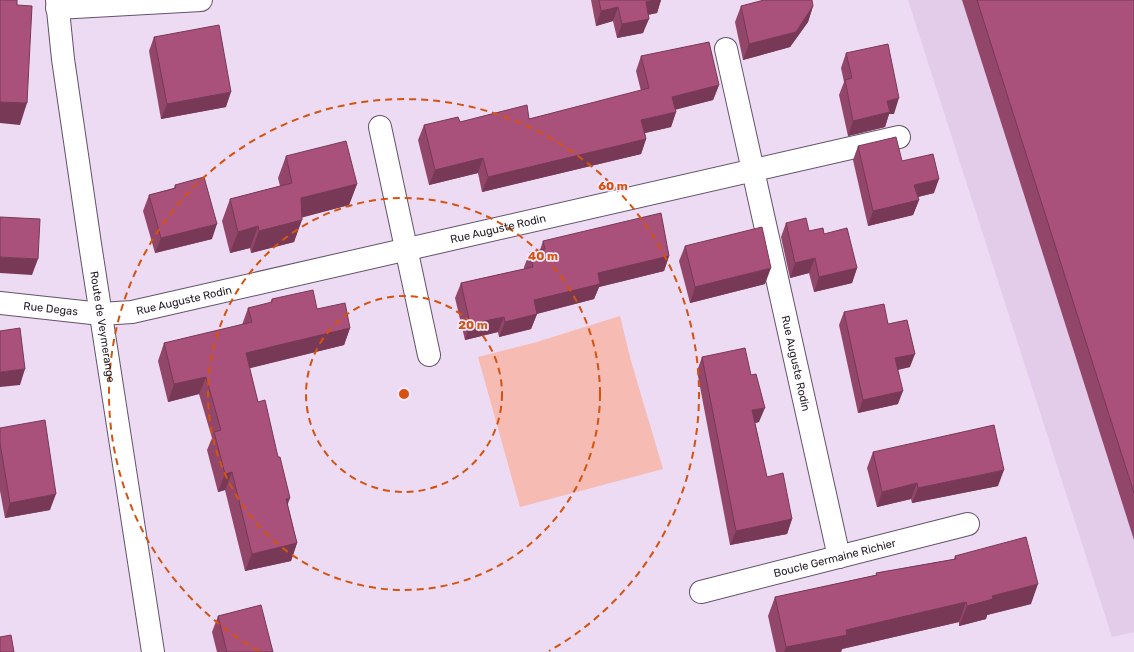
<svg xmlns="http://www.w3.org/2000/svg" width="1134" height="652" viewBox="0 0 1134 652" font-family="Rubik,sans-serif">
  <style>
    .built { fill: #e3cbea }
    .green { fill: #f6bbb3 }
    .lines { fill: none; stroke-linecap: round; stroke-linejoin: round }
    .minor-casing { stroke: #635369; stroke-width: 24 }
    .minor { stroke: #fff; stroke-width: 22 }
    .wall { fill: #92466a }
    .shaded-wall { fill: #773956 }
    .building { fill: #aa517b; stroke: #773956 }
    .ring { fill: none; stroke: #d4530e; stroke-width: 2; stroke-dasharray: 7 5 }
    .labels { text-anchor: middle; stroke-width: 3.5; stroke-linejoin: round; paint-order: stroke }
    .street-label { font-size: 11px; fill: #1f1922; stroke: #f8e8fd }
    .centre { fill: #d4530e; stroke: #f8e8fd; stroke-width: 2 }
    .ring-label { font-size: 12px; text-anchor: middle; font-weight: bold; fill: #d4530e; stroke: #f8e8fd; stroke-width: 3.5; stroke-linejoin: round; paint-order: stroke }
  </style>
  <rect width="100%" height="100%" fill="#eddaf3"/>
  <polygon class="built" points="908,0 1134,0 1134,632 1112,637"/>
  <polygon class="green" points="620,316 631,361 663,469 520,507 478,357 537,342"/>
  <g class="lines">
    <g class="minor-casing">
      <g id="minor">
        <path id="s1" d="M57 0 63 59 90 244 153 652"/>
        <polyline points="57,8 201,0"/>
        <path id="s2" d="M726 49 839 557"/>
        <polyline points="380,127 429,355"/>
        <path id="s3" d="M0 303 101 314 132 312 899 137"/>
        <path id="s4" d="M701 592 968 524"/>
      </g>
    </g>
    <use href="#minor" class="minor"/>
  </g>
  <g class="wall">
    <polygon points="591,0 661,0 657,13 648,15 643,33 617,38 613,21 596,26"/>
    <polygon points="962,0 1134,0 1134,540"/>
    <polygon points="741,6 813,6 808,22 790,47 743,60 735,22"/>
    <polygon points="154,37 226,107 161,119 149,51"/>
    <polygon points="846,53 894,114 889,114 885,127 848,136 839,95 844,82 841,68"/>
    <polygon points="641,56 719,85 713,100 676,109 676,112 671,127 645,133 646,139 641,154 482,192 478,173 429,185 418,140 424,125 460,122 529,119 641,91 636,71"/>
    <polygon points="858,146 902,161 934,193 918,197 919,200 913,215 868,226 853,160"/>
    <polygon points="286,156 357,184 349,205 302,217 294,242 251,253 250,248 230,253 222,221 230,199 280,186 278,178"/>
    <polygon points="175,185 212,239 155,253 143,211 149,195 174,188"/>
    <polygon points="786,223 809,231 824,234 857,268 852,283 814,292 809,273 790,278 781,237"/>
    <polygon points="543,241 669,256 664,271 599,287 594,299 537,314 531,329 499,337 498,332 465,340 455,298 461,283 524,269 524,267 530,252 540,250"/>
    <polygon points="685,246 765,284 690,303 679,261"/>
    <polygon points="272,299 317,309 350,328 344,345 249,368 258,402 288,505 297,543 291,561 245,571 225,490 218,492 207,450 212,438 199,394 168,402 158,361 164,343 242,325 248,308 270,303"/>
    <polygon points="844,312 888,324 910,367 898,370 898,404 858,413 839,325"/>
    <polygon points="702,357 759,422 755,423 767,477 792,519 787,534 730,545 697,371"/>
    <polygon points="0,428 50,510 5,518 0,491"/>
    <polygon points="873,452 998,486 912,503 911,499 877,507 867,468"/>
    <polygon points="955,556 1031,604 987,615 986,619 959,626 959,622 842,649 841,652 776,652 768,616 775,597 876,575 876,573 954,559"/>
    <polygon points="218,616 273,652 217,652 212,632"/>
  </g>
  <g class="shaded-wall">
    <polygon points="654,0 661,0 657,13 640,16 646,2"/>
    <polygon points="813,6 808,22 790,47 743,60 749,44"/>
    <polygon points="618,7 613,21 596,26 601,11"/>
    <polygon points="649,19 643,33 617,38 622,24"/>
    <polygon points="719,85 713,100 667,112 672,97"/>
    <polygon points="231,92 226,107 161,119 167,104"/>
    <polygon points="899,98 894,114 889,114 885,127 848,136 853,121 887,101"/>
    <polygon points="0,102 27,103 20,125 0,123"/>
    <polygon points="676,112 671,127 636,135 641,120"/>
    <polygon points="646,139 641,154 482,192 488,177"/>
    <polygon points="483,158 478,173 429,185 435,170"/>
    <polygon points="939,179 934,193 909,199 914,185"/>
    <polygon points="357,184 349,205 293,220 301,198"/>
    <polygon points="919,200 913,215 868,226 873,211"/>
    <polygon points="302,220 294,242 251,253 259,231"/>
    <polygon points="217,224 212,239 155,253 161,238"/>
    <polygon points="258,226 250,248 230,253 238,232"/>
    <polygon points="669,256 664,271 599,287 594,299 528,316 534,300 598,273"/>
    <polygon points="0,257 38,259 32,275 0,273"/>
    <polygon points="815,258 809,273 790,278 795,263"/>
    <polygon points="771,268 765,284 690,303 695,287"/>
    <polygon points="857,268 852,283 814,292 819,277"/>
    <polygon points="537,314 531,329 499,337 505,322"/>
    <polygon points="504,317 498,332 465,340 470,324"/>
    <polygon points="350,328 344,345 239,371 246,353"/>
    <polygon points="915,354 910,367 891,371 895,358"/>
    <polygon points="25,369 20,385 0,387 0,372"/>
    <polygon points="206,377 199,394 168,402 174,384"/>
    <polygon points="903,391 898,404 858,413 863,400"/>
    <polygon points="765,408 759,422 747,425 752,410"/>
    <polygon points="1004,470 998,486 912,503 918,488"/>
    <polygon points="232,472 225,490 218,492 225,474"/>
    <polygon points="917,483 911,499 877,507 882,492"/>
    <polygon points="56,494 50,510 5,518 10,503"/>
    <polygon points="290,498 284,515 286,499"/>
    <polygon points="792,519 787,534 730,545 736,531"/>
    <polygon points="297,543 291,561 245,571 252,554"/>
    <polygon points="1038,584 1031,604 987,615 986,619 959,626 967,606 992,596"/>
    <polygon points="966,602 959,622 842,649 841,652 784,652 786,647 846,630"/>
  </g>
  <g class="building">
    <polygon points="0,0 17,0 17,5 32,6 27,103 0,102"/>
    <polygon points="599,0 654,0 646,2 649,19 622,24 618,7 601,11"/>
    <polygon points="764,0 812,0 813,6 796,32 749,44 741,6"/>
    <polygon points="977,0 1134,0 1134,493"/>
    <polygon points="219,25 231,92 167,104 154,37"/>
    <polygon points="709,42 719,85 672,97 676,112 641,120 646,139 488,177 483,158 435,170 424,125 458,117 460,122 527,105 529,119 649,88 641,56"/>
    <polygon points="888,44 899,98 887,101 890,112 853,121 845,80 852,78 846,53"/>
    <polygon points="896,137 902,161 933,154 939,179 914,185 919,200 873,211 858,146"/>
    <polygon points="346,141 357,184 301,198 302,220 259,231 258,226 238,232 230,199 292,183 286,156"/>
    <polygon points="204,177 217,224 161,238 149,195 176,188 175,185"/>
    <polygon points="661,213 669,256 598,273 600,284 534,300 537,314 505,322 504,317 470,324 461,283 533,267 530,252 545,249 543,241"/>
    <polygon points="0,217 40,219 38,259 0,257"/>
    <polygon points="806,218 809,231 823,228 824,234 847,228 857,268 819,277 815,258 795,263 786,223"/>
    <polygon points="762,227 771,268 695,287 685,246"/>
    <polygon points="313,290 317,309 345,303 350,328 246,353 258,402 265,400 278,457 280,457 290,498 286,499 297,543 252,554 232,472 225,474 214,432 221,430 206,377 174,384 164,343 252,322 248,308 272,302 272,299"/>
    <polygon points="884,304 888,324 907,320 915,354 895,358 903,391 863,400 844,312"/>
    <polygon points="20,328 25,369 0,372 0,331"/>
    <polygon points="745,348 751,375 756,374 765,408 752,410 767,477 783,473 792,519 736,531 702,357"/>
    <polygon points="45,420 56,494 10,503 0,443 0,428"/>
    <polygon points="994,425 1004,470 918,488 917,483 882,492 873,452"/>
    <polygon points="1026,537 1038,584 992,596 993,599 967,606 966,602 846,630 847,635 786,647 775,597 877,575 876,573 956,559 955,556"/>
    <polygon points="261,605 273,652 227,652 218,616"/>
    <polygon points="11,635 14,652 0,652 0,637"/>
  </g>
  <g class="ring">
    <circle cx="404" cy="394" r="98"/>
    <circle cx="404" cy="394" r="196"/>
    <path d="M259 651A295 295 0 1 1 549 651"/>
  </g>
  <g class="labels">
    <g class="street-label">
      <text dy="4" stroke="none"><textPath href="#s3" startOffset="508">Rue Auguste Rodin</textPath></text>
      <text dy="4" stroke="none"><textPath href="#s3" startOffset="186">Rue Auguste Rodin</textPath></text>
      <text dy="4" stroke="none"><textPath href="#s3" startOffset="51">Rue Degas</textPath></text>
      <text dy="4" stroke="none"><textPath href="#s1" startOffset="330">Route de Veymerange</textPath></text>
      <text dy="4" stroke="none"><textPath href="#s2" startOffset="322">Rue Auguste Rodin</textPath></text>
      <text dy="4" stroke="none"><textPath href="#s4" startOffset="138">Boucle Germaine Richier</textPath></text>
    </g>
  </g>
  <circle cx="404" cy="394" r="6" class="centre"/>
  <g class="ring-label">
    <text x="613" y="190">60 m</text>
    <text x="543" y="260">40 m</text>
    <text x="473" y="329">20 m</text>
  </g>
</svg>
